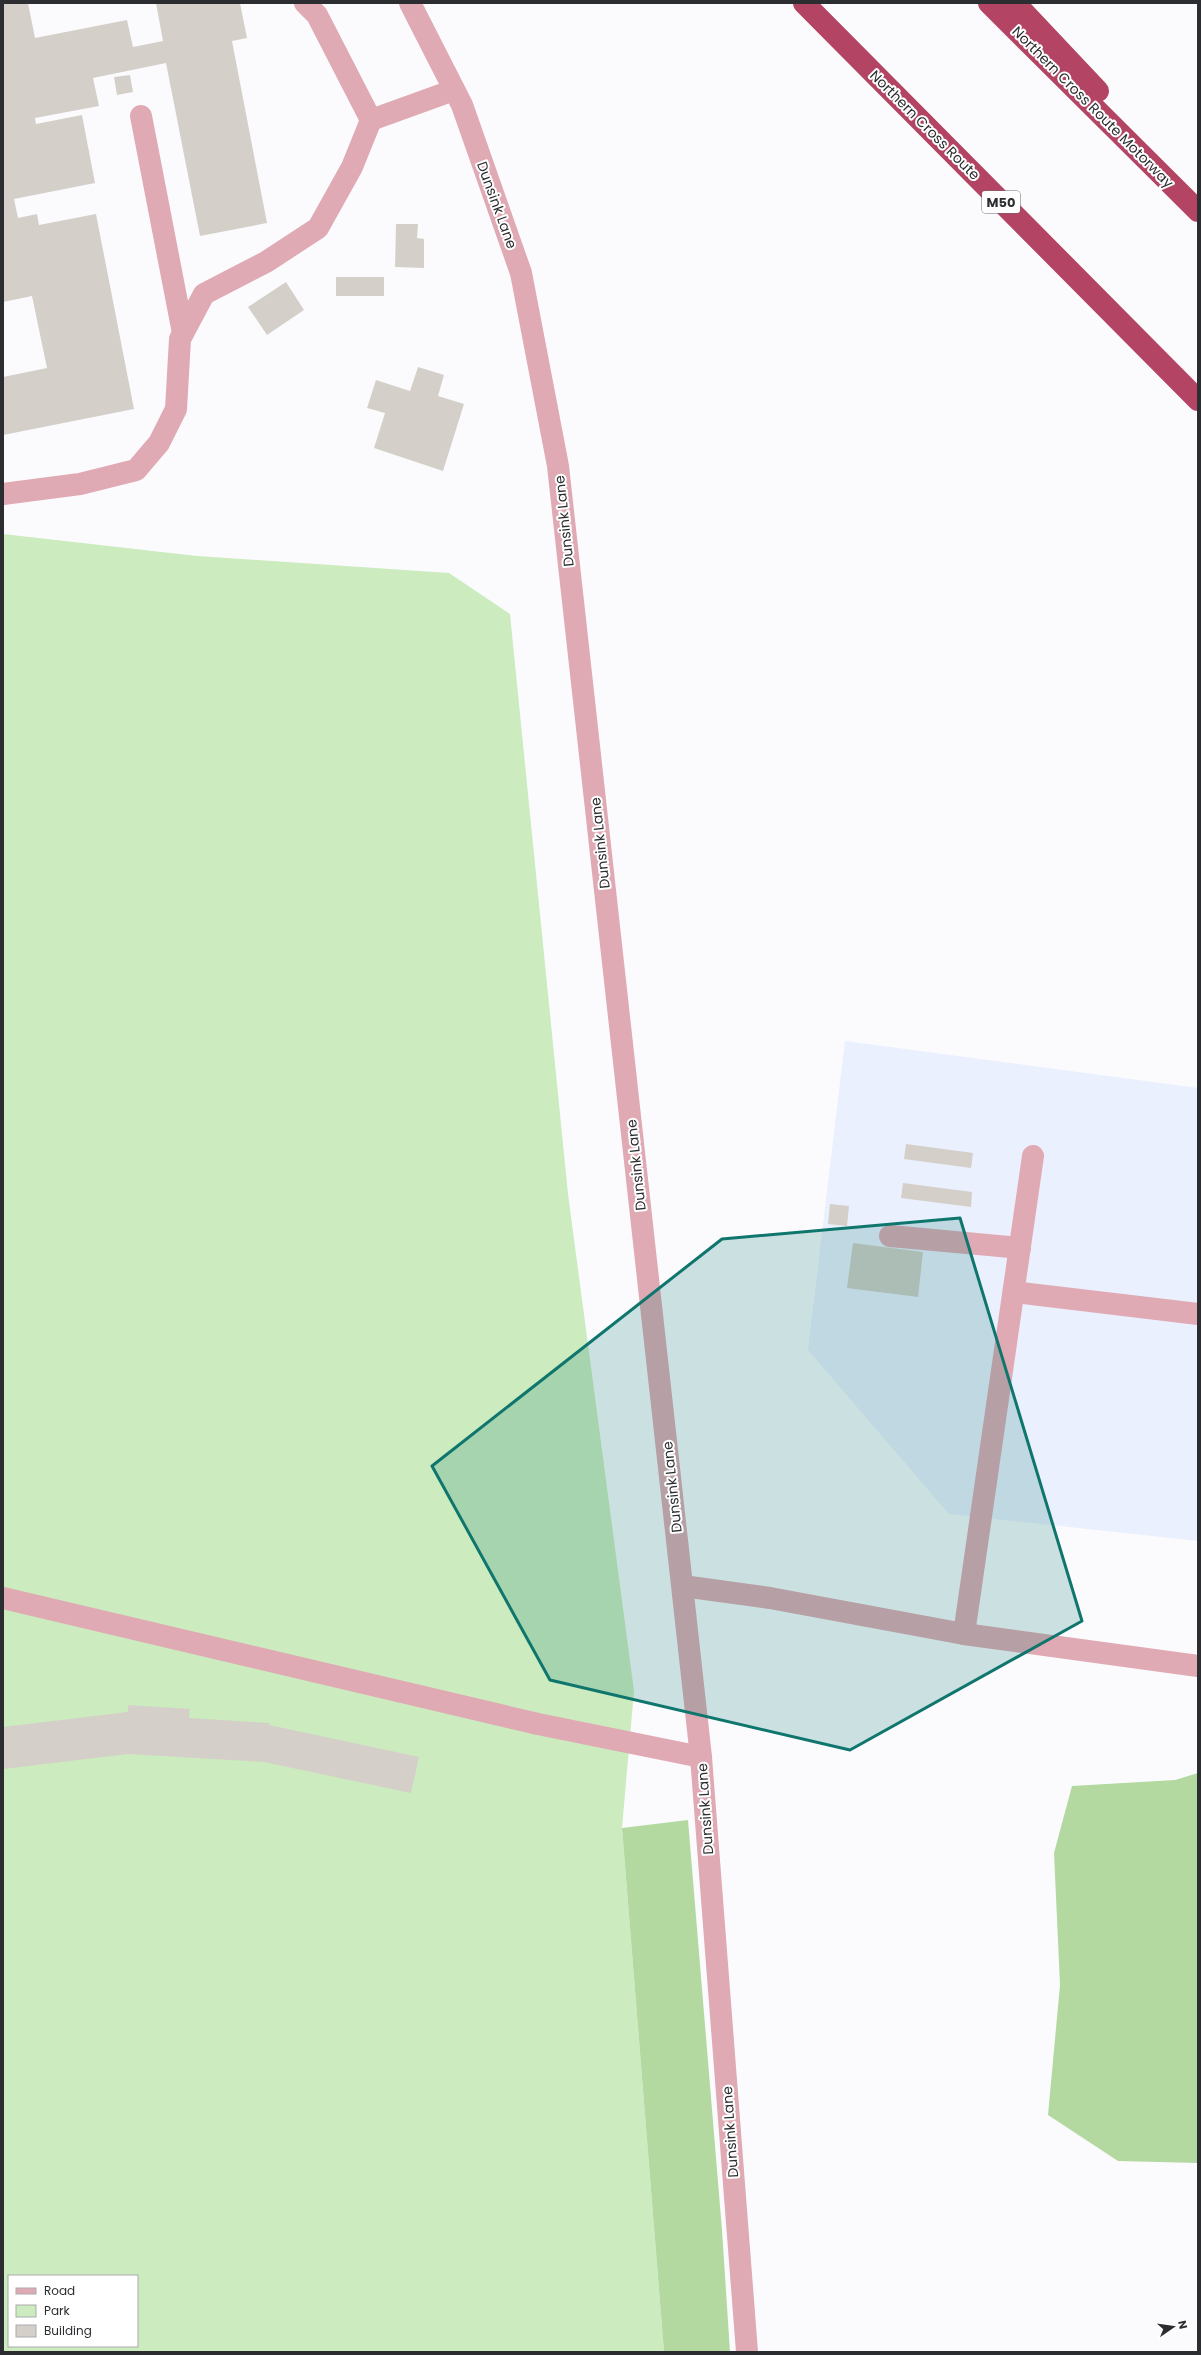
<svg xmlns="http://www.w3.org/2000/svg" width="1201" height="2355" viewBox="0 0 1201 2355" font-family="Poppins,sans-serif">
  <style>
    .built { fill: #ebf0fe }
    .green { fill: #ccebbe; fill-rule: evenodd }
    .forest { fill: #b3d9a1 }
    .building { fill: #d4cfc9 }
    .lines { fill: none; stroke-linecap: round; stroke-linejoin: round }
    .lane { stroke: #e0aab4; stroke-width: 22 }
    .street { stroke: #e0aab4; stroke-width: 22 }
    .highway { stroke: #b34463; stroke-width: 22 }
    .marked { fill: #0f766e; fill-opacity: 0.2; stroke: #0f766e; stroke-width: 3; stroke-linejoin: round }
    .labels { text-anchor: middle; stroke-width: 4; stroke-linejoin: round; paint-order: stroke }
    .shield { fill: #fff; stroke: #6b6c6e; stroke-width: 1 }
    .shield-label { font-size: 13px; font-weight: bold; fill: #2c2d30 }
    .street-label { font-size: 14px; fill: #2c2d30; stroke: #fff }
  </style>
  <rect width="100%" height="100%" fill="#fbfbfe"/>
  <polygon class="built" points="845,1041 1198,1088 1198,1541 949,1514 808,1350"/>
  <path class="green" d="M3 534 197 556 449 573 510 614 568 1194 634 1691 622 1828 664 2352H3ZM9 2276H137V2346H9Z"/>
  <g class="forest">
    <polygon points="1198,1773 1198,2163 1118,2161 1048,2115 1060,1985 1054,1853 1072,1786 1175,1780"/>
    <polygon points="688,1820 722,2230 730,2352 664,2352 622,1828"/>
  </g>
  <g class="building">
    <polygon points="3,3 28,3 35,38 127,20 133,47 163,41 156,3 240,3 247,38 232,41 267,223 200,236 166,63 93,78 99,106 35,118 36,124 82,115 95,183 14,199 18,218 37,214 39,225 96,214 134,409 3,435 3,377 47,368 32,296 3,302"/>
    <polygon points="130,75 133,92 117,95 114,77"/>
    <polygon points="396,224 418,224 417,238 424,239 424,268 395,267"/>
    <rect x="336" y="277" width="48" height="19"/>
    <polygon points="286,282 304,310 267,335 248,307"/>
    <polygon points="418,367 444,375 438,396 464,404 443,471 374,448 385,413 367,408 376,380 410,391"/>
    <polygon points="906,1144 973,1153 971,1168 904,1159"/>
    <polygon points="903,1183 972,1192 971,1207 901,1198"/>
    <polygon points="830,1204 849,1206 847,1226 828,1224"/>
    <polygon points="853,1243 923,1252 918,1297 847,1288"/>
    <polygon points="128,1705 190,1709 189,1718 270,1723 269,1725 419,1757 411,1793 264,1762 128,1754 3,1769 3,1727 128,1712"/>
  </g>
  <g class="lines">
    <g class="lane">
      <polyline points="305,3 317,15 371,120 454,90"/>
      <polyline points="141,116 183,333"/>
      <polyline points="3,494 80,484 136,470 159,443 176,409 180,339 204,294 266,262 318,228 352,167 371,120"/>
      <polyline points="890,1236 1020,1248"/>
      <polyline points="1014,1292 1198,1314"/>
      <polyline points="683,1586 770,1598 964,1634 1198,1666"/>
      <polyline points="3,1598 538,1724 701,1757"/>
      <polyline points="964,1634 1033,1156"/>
    </g>
    <polyline class="street" points="410,3 462,105 521,273 558,466 701,1757 747,2352"/>
    <g class="highway">
      <polyline points="804,3 1198,400"/>
      <polyline points="989,3 1198,211"/>
      <polyline points="1015,3 1098,91"/>
    </g>
  </g>
  <path class="marked" d="M960 1218 1082 1621 850 1750 550 1680 432 1466 722 1239Z"/>
  <g class="labels">
    <rect class="shield" x="982" y="191" width="38" height="22" rx="3"/>
    <g class="shield-label">
      <text x="1001" y="207">M50</text>
    </g>
    <g class="street-label">
      <text transform="translate(1093 107) rotate(45)" y="5">Northern Cross Route Motorway</text>
      <text transform="translate(925 125) rotate(45)" y="5">Northern Cross Route</text>
      <text transform="translate(497 205) rotate(70)" y="5">Dunsink Lane</text>
      <text transform="translate(564 521) rotate(-96)" y="5">Dunsink Lane</text>
      <text transform="translate(600 843) rotate(-96)" y="5">Dunsink Lane</text>
      <text transform="translate(636 1165) rotate(-96)" y="5">Dunsink Lane</text>
      <text transform="translate(672 1487) rotate(-96)" y="5">Dunsink Lane</text>
      <text transform="translate(705 1809) rotate(-94)" y="5">Dunsink Lane</text>
      <text transform="translate(730 2132) rotate(-94)" y="5">Dunsink Lane</text>
    </g>
  </g>
  <rect width="1201" height="2355" fill="none" stroke="#2c2d30" stroke-width="8"/>
  <rect x="8" y="2275" width="130" height="72" fill="#ffffff" stroke="#ababac"/>
  <rect x="16" y="2288" width="20" height="6" fill="#e0aab4" stroke="#ababac"/>
  <text x="44" y="2295" font-size="12" fill="#2c2d30">Road</text>
  <rect x="16" y="2305" width="20" height="12" fill="#ccebbe" stroke="#ababac"/>
  <text x="44" y="2315" font-size="12" fill="#2c2d30">Park</text>
  <rect x="16" y="2325" width="20" height="12" fill="#d4cfc9" stroke="#ababac"/>
  <text x="44" y="2335" font-size="12" fill="#2c2d30">Building</text>
  <g transform="translate(1173 2327) rotate(77)" stroke="#ffffff" stroke-width="3" paint-order="stroke">
  <path d="M0-3L7 15L0 10L-7 15Z" fill="#2c2d30"/>
  <text y="-6" font-size="11" font-weight="bold" text-anchor="middle" fill="#2c2d30">N</text>
  </g>
</svg>
